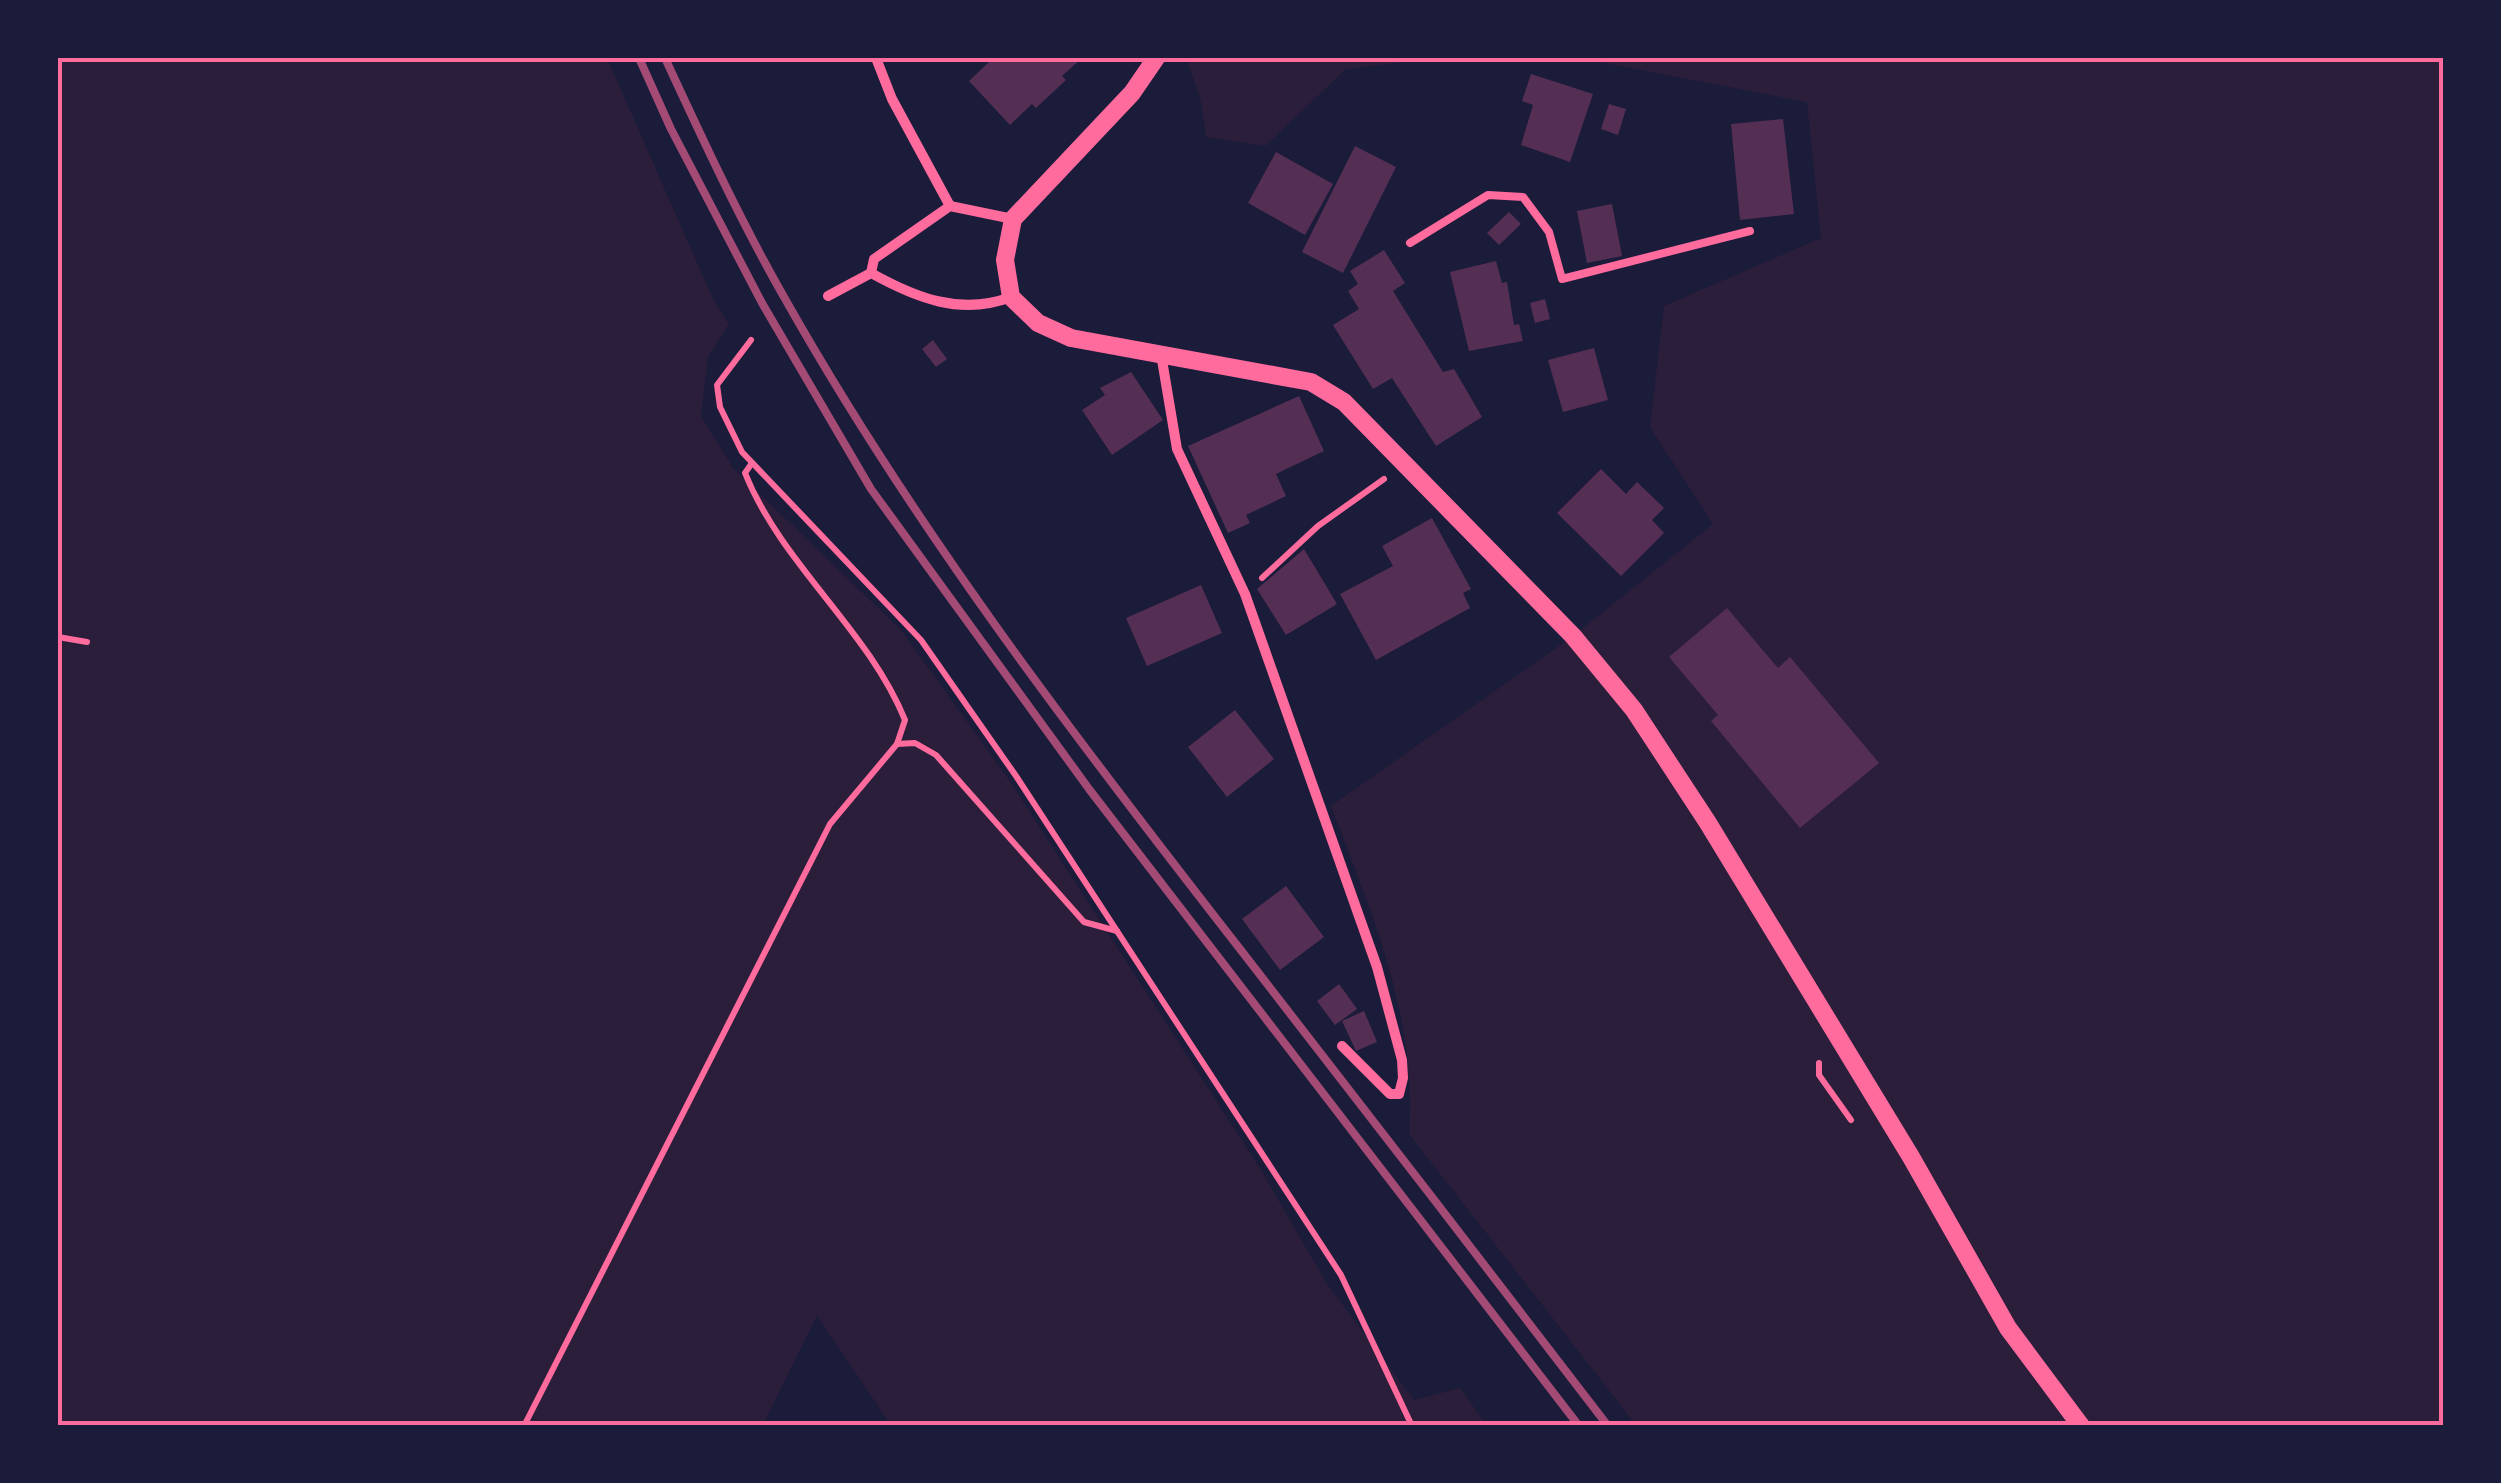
<svg xmlns="http://www.w3.org/2000/svg" width="2501" height="1483" viewBox="0 0 2501 1483" font-family="'Times New Roman',serif">
  <style>
    .green { fill: #2a1e3b }
    .building { fill: #542f53 }
    .lines { fill: none; stroke-linecap: round; stroke-linejoin: round }
    .path { stroke: #ff6b9d; stroke-width: 6 }
    .service { stroke: #ff6b9d; stroke-width: 8 }
    .minor { stroke: #ff6b9d; stroke-width: 10 }
    .tertiary { stroke: #ff6b9d; stroke-width: 18 }
    .rail { stroke: #a44b75; stroke-width: 8 }
    .neatline { fill: none; stroke: #ff6b9d; stroke-width: 4 }
  </style>
  <rect width="100%" height="100%" fill="#1b1b3a"/>
  <g class="green">
    <polygon points="58,58 607,58 713,299 729,324 708,357 701,416 733,468 901,630 1009,780 1261,1170 1327,1284 1414,1400 1460,1388 1487,1425 891,1425 817,1316 763,1425 58,1425"/>
    <polygon points="1186,58 1442,58 1346,69 1265,146 1206,137 1201,100"/>
    <path d="M1578 58H2443V1425H1636L1409 1134C1418 1019 1371 911 1331 806L1573 636 1713 524 1650 427 1664 306 1821 238 1807 102Z"/>
  </g>
  <g class="building">
    <polygon points="993,58 1082,58 1062,76 1066,80 1036,108 1032,104 1010,125 969,81"/>
    <polygon points="1531,74 1593,94 1570,162 1521,145 1533,105 1522,101"/>
    <polygon points="1609,104 1626,109 1618,135 1601,129"/>
    <polygon points="1783,119 1794,214 1740,220 1731,124"/>
    <polygon points="1355,146 1396,167 1343,273 1302,252"/>
    <polygon points="1276,152 1333,184 1305,235 1248,203"/>
    <polygon points="1612,204 1622,256 1587,263 1577,211"/>
    <polygon points="1509,212 1521,224 1499,245 1487,233"/>
    <polygon points="1384,250 1405,283 1393,291 1443,372 1454,369 1482,417 1436,446 1392,378 1373,389 1333,325 1359,309 1348,291 1358,284 1350,271"/>
    <polygon points="1496,261 1502,283 1507,282 1514,325 1519,324 1523,341 1469,351 1450,272"/>
    <polygon points="1545,299 1550,319 1535,323 1530,303"/>
    <polygon points="933,340 947,359 936,367 922,349"/>
    <polygon points="1594,348 1608,400 1563,412 1548,360"/>
    <polygon points="1131,372 1163,420 1112,455 1082,410 1105,395 1100,388"/>
    <polygon points="1299,396 1324,451 1276,474 1286,496 1246,515 1250,523 1228,533 1188,446"/>
    <polygon points="1601,469 1626,494 1637,482 1664,508 1652,520 1664,533 1621,576 1557,513"/>
    <polygon points="1432,518 1471,589 1463,593 1470,608 1376,660 1340,594 1393,566 1382,546"/>
    <polygon points="1304,549 1337,604 1286,635 1257,589"/>
    <polygon points="1201,585 1222,633 1147,666 1126,618"/>
    <polygon points="1727,608 1778,668 1790,657 1879,763 1800,828 1711,721 1718,715 1669,657"/>
    <polygon points="1235,710 1274,759 1227,797 1188,747"/>
    <polygon points="1286,886 1324,937 1280,970 1242,919"/>
    <polygon points="1339,984 1357,1009 1335,1025 1317,1001"/>
    <polygon points="1364,1011 1377,1042 1356,1051 1342,1021"/>
  </g>
  <g class="lines">
    <g class="path">
      <polyline points="751,340 717,385 720,407 742,452 921,640 1016,776 1341,1275 1412,1426"/>
      <polyline points="1262,578 1318,526 1384,479"/>
      <polyline points="58,637 87,642"/>
      <polyline points="897,744 915,743 936,755 1084,922 1117,931"/>
      <polyline points="1819,1063 1819,1075 1851,1120"/>
      <path d="M524 1426 830 824 897 744 905 720C868 629 782 565 745 473L752 463"/>
    </g>
    <polyline class="service" points="1410,243 1488,195 1523,197 1549,232 1562,279 1750,231"/>
    <g class="minor">
      <polyline points="876,58 892,99 950,206"/>
      <path d="M871 273C916 298 961 316 1011 297"/>
      <polyline points="828,296 871,273 874,259 950,206 1013,219"/>
      <polyline points="1161,354 1177,449 1245,594 1377,967 1402,1060 1403,1078 1399,1094 1390,1094 1342,1046"/>
    </g>
    <polyline class="tertiary" points="1156,58 1132,93 1013,219 1005,260 1011,297 1038,323 1071,338 1311,382 1344,402 1573,636 1634,710 1708,823 1911,1157 2008,1328 2081,1426"/>
    <g class="rail">
      <polyline points="639,58 671,129 762,303 871,489 1089,789 1579,1426"/>
      <path d="M665 58C702 138 740 220 784 297 914 528 1077 740 1240 949 1363 1107 1486 1267 1608 1426"/>
    </g>
  </g>
  <rect width="2501" height="1483" fill="none" stroke="#1b1b3a" stroke-width="120"/>
  <rect x="60" y="60" width="2381" height="1363" class="neatline"/>
</svg>
